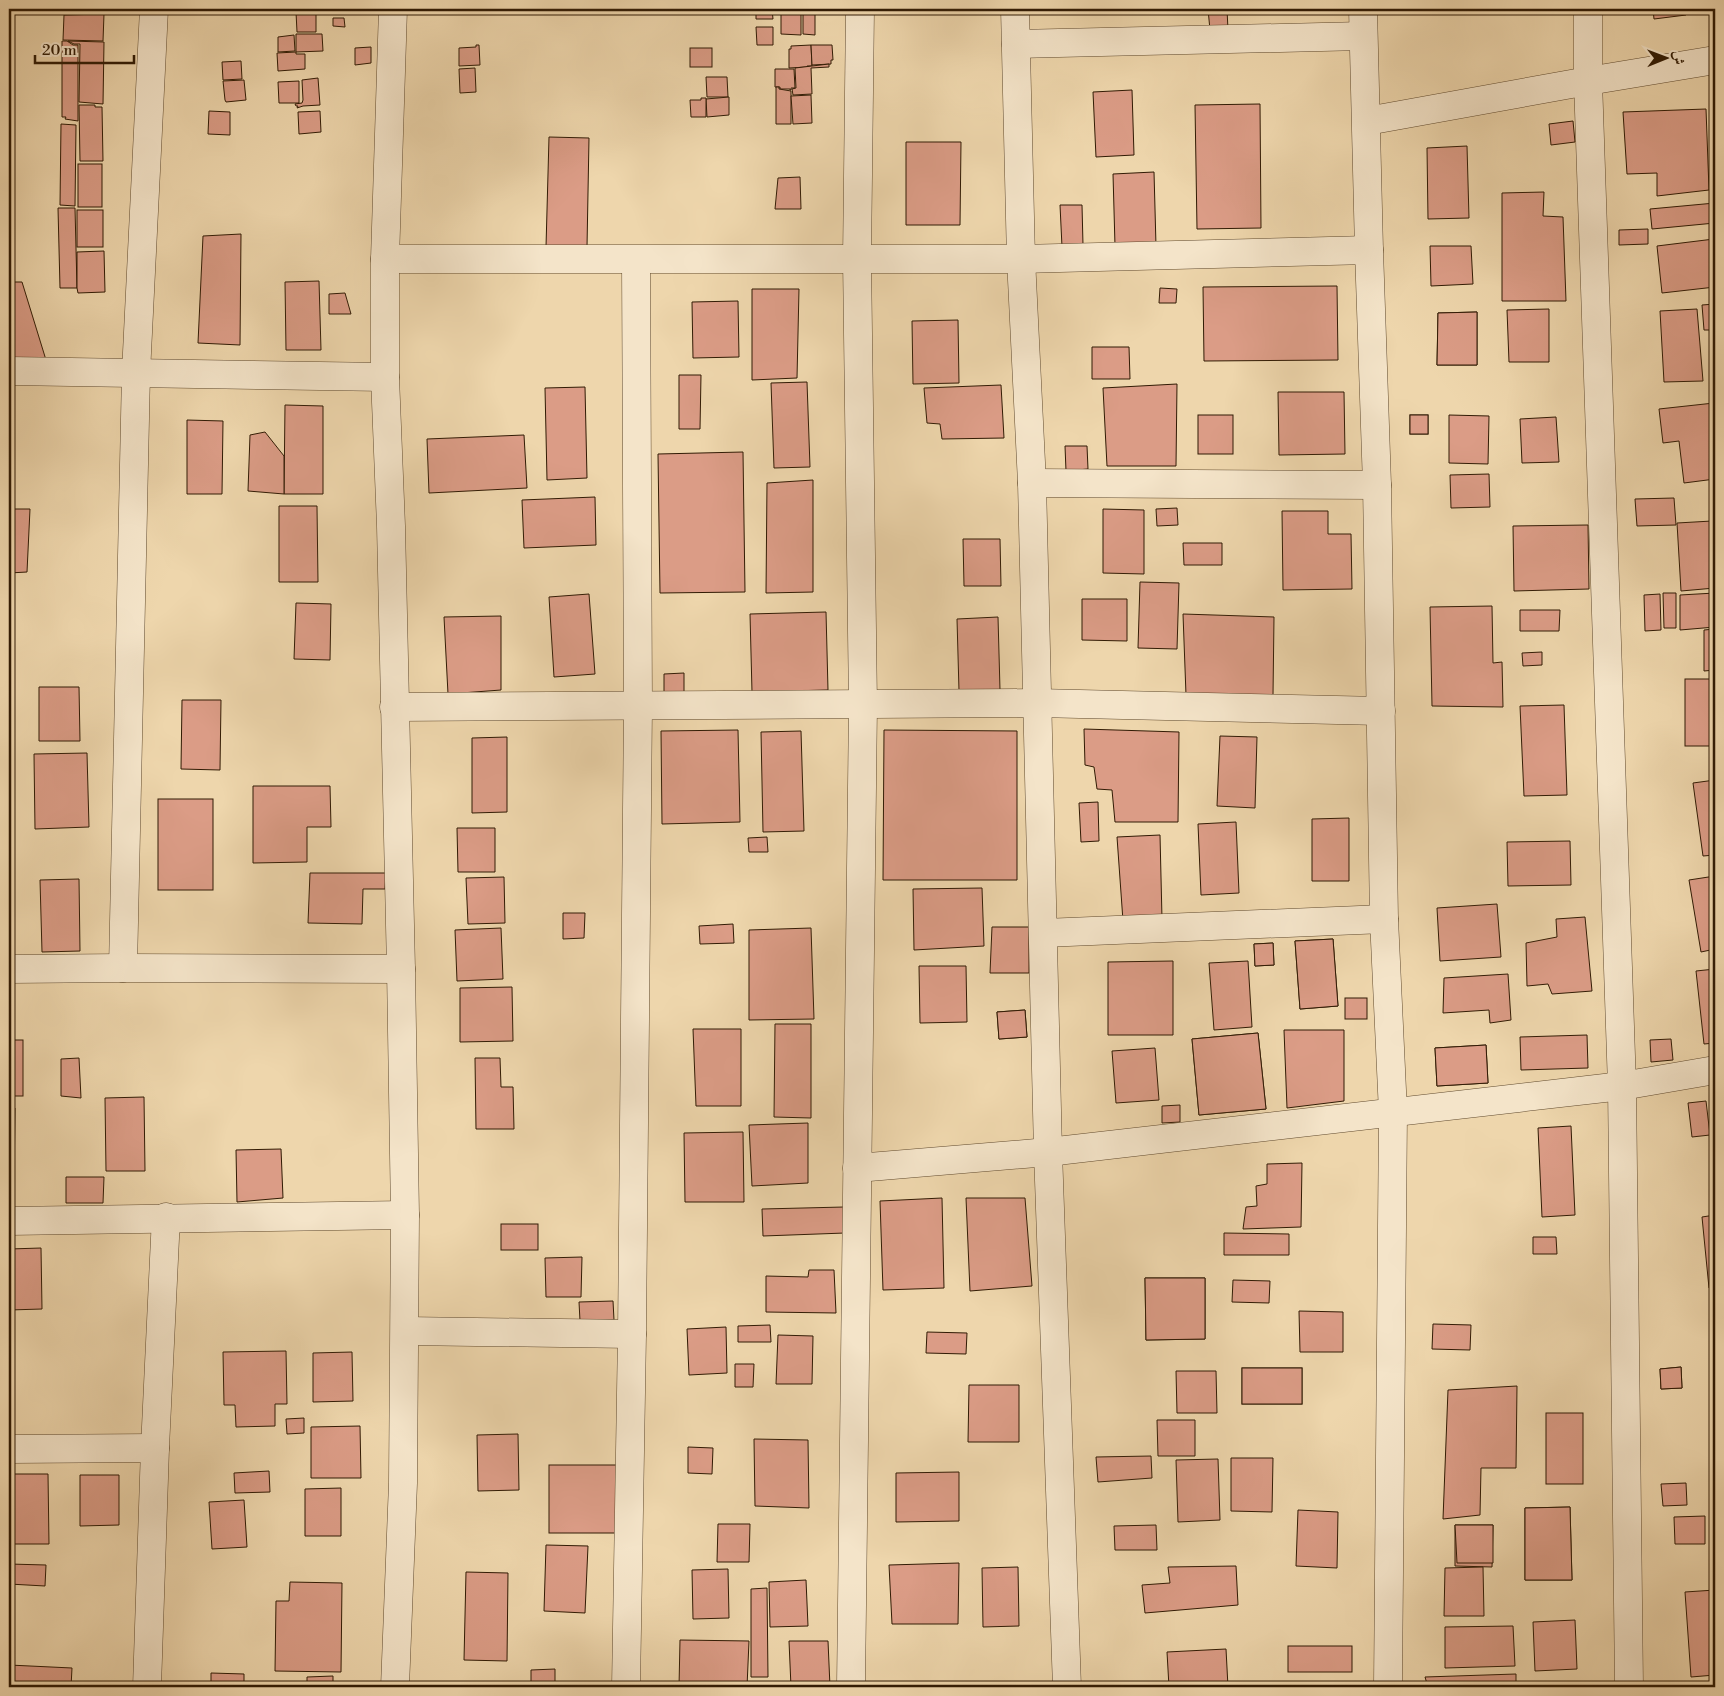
<svg xmlns="http://www.w3.org/2000/svg" width="1724" height="1696" viewBox="0 0 1724 1696" font-family="'Libre Bodoni',Amiri,serif">
  <style>
    .building { fill: #db9c86; stroke: #311b04 }
    .lines { fill: none; stroke-linecap: round; stroke-linejoin: round }
    .street-casing { stroke: #604a2e; stroke-width: 29 }
    .street { stroke: #f4e4c9; stroke-width: 28 }
  </style>
  <rect width="100%" height="100%" fill="#eed6ac"/>
  <filter id="stains"><feTurbulence type="fractalNoise" baseFrequency=".004" numOctaves="4"/><feColorMatrix values="0 0 0 0 .2 0 0 0 0 .09 0 0 0 0 .02 0 0 0 .5 -.17"/></filter>
  <radialGradient id="worn" r=".72"><stop offset=".6" stop-color="#630" stop-opacity="0"/><stop offset="1" stop-color="#630" stop-opacity=".3"/></radialGradient>
  <g class="building">
    <polygon points="756,9 772,9 773,19 756,19"/>
    <polygon points="781,9 801,9 801,35 781,34"/>
    <polygon points="803,9 815,9 815,35 803,34"/>
    <rect x="1131" y="9" width="22" height="3"/>
    <polygon points="1208,9 1227,9 1228,30 1210,30"/>
    <polygon points="1653,9 1688,9 1686,15 1654,19"/>
    <polygon points="296,12 316,12 316,32 297,32"/>
    <polygon points="104,14 103,41 63,40 64,15"/>
    <polygon points="333,18 344,18 345,27 333,26"/>
    <polygon points="756,27 773,27 773,45 757,45"/>
    <polygon points="296,34 322,34 323,51 296,52"/>
    <polygon points="294,35 295,51 278,52 278,37"/>
    <polygon points="62,41 67,41 73,45 78,45 78,121 65,119 66,117 62,117"/>
    <polygon points="68,41 104,42 103,104 79,102 80,44 74,44"/>
    <polygon points="476,45 479,45 480,65 459,66 459,48 476,47"/>
    <polygon points="811,45 812,66 807,66 807,67 789,68 789,49 791,49 791,46"/>
    <polygon points="811,45 832,45 833,60 831,60 831,64 812,65"/>
    <polygon points="371,47 371,63 355,65 355,48"/>
    <rect x="690" y="48" width="22" height="19"/>
    <polygon points="296,52 296,54 305,54 305,69 278,71 277,53"/>
    <polygon points="241,61 242,79 223,80 222,62"/>
    <polygon points="829,64 829,67 811,68 812,94 793,95 792,89 796,88 795,68"/>
    <polygon points="475,68 476,92 460,93 459,69"/>
    <polygon points="775,69 794,69 795,88 791,88 791,90 790,90 790,89 780,89 780,87 775,87"/>
    <polygon points="706,77 727,77 728,97 707,97"/>
    <polygon points="318,78 320,105 303,106 297,108 298,106 296,106 295,104 302,103 303,100 302,80"/>
    <polygon points="244,80 246,100 226,102 225,100 223,81"/>
    <polygon points="299,81 299,103 279,103 278,82"/>
    <polygon points="776,87 779,87 779,89 791,91 791,124 776,124"/>
    <polygon points="1132,90 1134,155 1096,157 1093,92"/>
    <polygon points="811,95 812,123 793,124 791,96"/>
    <polygon points="729,97 729,115 707,117 706,99"/>
    <polygon points="701,98 706,98 706,117 691,117 690,100 701,100"/>
    <polygon points="1260,104 1261,228 1197,229 1195,105"/>
    <polygon points="79,105 95,105 95,107 102,107 103,161 80,161"/>
    <polygon points="1706,109 1709,190 1657,196 1657,173 1627,174 1623,112"/>
    <polygon points="209,111 230,112 230,135 208,134"/>
    <polygon points="320,111 321,132 299,134 298,112"/>
    <polygon points="1573,121 1575,142 1551,145 1549,124"/>
    <polygon points="61,124 76,125 75,206 60,205"/>
    <polygon points="549,137 589,138 587,247 546,247"/>
    <polygon points="906,142 961,142 960,225 906,225"/>
    <polygon points="1467,146 1469,218 1428,219 1427,148"/>
    <rect x="78" y="164" width="24" height="43"/>
    <polygon points="1154,172 1156,246 1115,246 1113,174"/>
    <polygon points="800,177 801,209 775,209 778,178"/>
    <polygon points="1544,192 1543,216 1563,217 1566,301 1502,301 1502,193"/>
    <polygon points="1715,203 1715,223 1652,229 1650,209"/>
    <polygon points="1060,205 1082,205 1083,245 1062,247"/>
    <polygon points="58,208 75,208 77,288 60,288"/>
    <rect x="77" y="210" width="26" height="37"/>
    <polygon points="1648,229 1648,244 1619,245 1619,230"/>
    <polygon points="241,234 240,345 198,343 203,236"/>
    <polygon points="1714,239 1715,287 1662,293 1657,246"/>
    <polygon points="1430,246 1471,246 1473,284 1431,286"/>
    <polygon points="104,251 105,292 78,293 77,288 77,252"/>
    <polygon points="319,281 321,350 286,350 285,282"/>
    <polygon points="9,282 22,282 46,360 9,362"/>
    <polygon points="1337,286 1338,360 1204,361 1203,287"/>
    <polygon points="1160,288 1177,289 1176,303 1159,303"/>
    <polygon points="752,289 799,289 797,378 752,380"/>
    <polygon points="345,293 351,314 329,314 329,294"/>
    <polygon points="738,301 739,357 693,358 692,302"/>
    <polygon points="1715,304 1715,330 1704,330 1702,305"/>
    <polygon points="1549,309 1549,362 1509,362 1507,310"/>
    <polygon points="1697,309 1703,381 1664,382 1660,311"/>
    <polygon points="1477,312 1477,365 1437,365 1438,313"/>
    <polygon points="1477,312 1477,365 1437,365 1438,313"/>
    <polygon points="958,320 959,383 913,384 912,321"/>
    <polygon points="1092,347 1129,347 1130,379 1092,379"/>
    <polygon points="679,375 701,375 700,429 679,429"/>
    <polygon points="807,382 810,467 774,468 771,383"/>
    <polygon points="1177,384 1176,466 1107,466 1103,388"/>
    <polygon points="1001,385 1004,438 942,439 940,424 927,423 924,388"/>
    <polygon points="585,387 587,478 547,480 545,388"/>
    <polygon points="1278,392 1344,392 1345,454 1279,455"/>
    <polygon points="1714,403 1715,479 1684,483 1679,441 1663,443 1659,409"/>
    <polygon points="285,405 323,406 323,494 284,494"/>
    <rect x="1198" y="415" width="35" height="39"/>
    <rect x="1410" y="415" width="18" height="19"/>
    <rect x="1410" y="415" width="18" height="19"/>
    <polygon points="1449,415 1489,416 1488,464 1449,463"/>
    <polygon points="1556,417 1559,462 1522,463 1520,419"/>
    <polygon points="187,420 223,421 222,494 187,494"/>
    <polygon points="265,432 284,456 284,494 248,491 250,435"/>
    <polygon points="524,435 527,488 429,493 427,439"/>
    <polygon points="1065,446 1087,446 1088,469 1066,471"/>
    <polygon points="743,452 745,592 660,593 658,454"/>
    <polygon points="1489,474 1490,507 1451,508 1450,475"/>
    <polygon points="813,480 813,592 766,593 767,483"/>
    <polygon points="595,497 596,545 524,548 522,500"/>
    <polygon points="1674,498 1676,525 1637,526 1635,499"/>
    <polygon points="279,506 317,506 318,582 279,582"/>
    <polygon points="1177,508 1178,525 1157,526 1156,509"/>
    <polygon points="9,509 30,509 27,572 9,573"/>
    <polygon points="1103,509 1144,510 1144,574 1103,573"/>
    <polygon points="1282,511 1328,511 1328,534 1351,534 1352,589 1283,590"/>
    <polygon points="1712,521 1715,547 1715,588 1681,591 1677,523"/>
    <polygon points="1588,525 1589,589 1514,591 1513,526"/>
    <polygon points="963,539 1000,539 1001,586 964,586"/>
    <polygon points="1183,543 1222,543 1222,565 1184,565"/>
    <polygon points="1140,582 1179,583 1177,649 1138,648"/>
    <polygon points="1663,593 1676,593 1676,628 1664,628"/>
    <polygon points="1715,593 1715,627 1680,630 1680,595"/>
    <polygon points="589,594 595,674 554,677 549,597"/>
    <polygon points="1660,594 1661,630 1645,631 1644,595"/>
    <polygon points="1082,599 1127,599 1127,641 1082,640"/>
    <polygon points="296,603 331,604 330,660 294,659"/>
    <polygon points="1492,606 1493,663 1502,662 1503,707 1432,706 1430,607"/>
    <polygon points="1520,610 1560,610 1559,631 1520,631"/>
    <polygon points="826,612 828,690 752,692 750,614"/>
    <polygon points="1183,614 1274,617 1273,695 1186,695"/>
    <polygon points="501,616 501,690 448,694 444,617"/>
    <polygon points="998,617 1000,690 959,691 957,619"/>
    <polygon points="1715,629 1715,670 1704,671 1704,630"/>
    <polygon points="1542,652 1542,665 1523,666 1522,653"/>
    <polygon points="684,673 684,694 664,694 664,674"/>
    <rect x="1685" y="679" width="30" height="67"/>
    <polygon points="39,687 79,687 80,741 39,741"/>
    <polygon points="182,700 221,700 220,770 181,769"/>
    <polygon points="1564,705 1567,795 1524,796 1520,706"/>
    <polygon points="1084,729 1179,732 1178,822 1115,822 1112,790 1097,789 1094,767 1085,765"/>
    <polygon points="738,730 740,822 662,824 661,731"/>
    <polygon points="884,730 1017,731 1017,880 883,880"/>
    <polygon points="801,731 804,831 763,832 761,732"/>
    <polygon points="1220,736 1257,737 1255,808 1217,806"/>
    <polygon points="507,737 507,812 472,813 472,738"/>
    <polygon points="87,753 89,827 35,829 34,754"/>
    <polygon points="1715,780 1715,855 1703,856 1693,783"/>
    <polygon points="253,786 330,786 331,827 307,827 307,862 253,863"/>
    <rect x="158" y="799" width="55" height="91"/>
    <polygon points="1098,802 1099,841 1081,842 1079,803"/>
    <polygon points="1349,818 1349,881 1312,881 1312,819"/>
    <polygon points="1236,822 1239,893 1201,895 1198,824"/>
    <polygon points="457,828 495,828 495,872 458,872"/>
    <polygon points="1160,835 1162,919 1123,921 1117,837"/>
    <polygon points="767,837 768,852 749,852 748,838"/>
    <polygon points="1570,841 1571,885 1508,886 1507,842"/>
    <polygon points="310,873 386,873 385,889 363,889 362,924 308,923"/>
    <polygon points="1715,876 1715,949 1701,952 1689,880"/>
    <polygon points="504,877 505,923 468,924 466,878"/>
    <polygon points="79,879 80,951 42,952 40,880"/>
    <polygon points="982,888 984,946 914,950 913,889"/>
    <polygon points="1497,904 1501,957 1440,961 1437,908"/>
    <polygon points="563,913 585,913 584,938 563,939"/>
    <polygon points="1585,917 1592,991 1552,994 1548,984 1527,986 1526,943 1557,937 1556,919"/>
    <polygon points="733,924 734,943 700,944 699,926"/>
    <polygon points="992,927 1029,927 1029,973 990,973"/>
    <polygon points="501,928 503,979 457,981 455,930"/>
    <polygon points="811,928 814,1019 749,1020 749,930"/>
    <polygon points="1333,939 1338,1006 1300,1009 1295,941"/>
    <polygon points="1333,939 1338,1006 1300,1009 1295,941"/>
    <polygon points="1273,943 1274,965 1255,966 1254,944"/>
    <polygon points="1273,943 1274,965 1255,966 1254,944"/>
    <polygon points="1173,961 1173,1035 1108,1035 1108,962"/>
    <polygon points="1248,961 1252,1027 1214,1030 1209,963"/>
    <polygon points="919,966 966,966 967,1022 920,1023"/>
    <polygon points="1715,969 1715,1043 1704,1044 1696,971"/>
    <polygon points="1508,974 1511,1020 1490,1023 1489,1010 1443,1013 1444,978"/>
    <polygon points="512,987 513,1041 460,1042 460,988"/>
    <rect x="1345" y="998" width="22" height="21"/>
    <polygon points="1025,1010 1027,1037 999,1039 997,1012"/>
    <polygon points="1025,1010 1027,1037 999,1039 997,1012"/>
    <polygon points="775,1024 811,1024 811,1118 774,1117"/>
    <polygon points="693,1029 741,1029 741,1106 696,1106"/>
    <polygon points="1284,1030 1344,1030 1344,1101 1287,1108"/>
    <polygon points="1258,1033 1266,1109 1199,1115 1192,1039"/>
    <polygon points="1258,1033 1266,1109 1199,1115 1192,1039"/>
    <polygon points="1587,1035 1588,1068 1521,1070 1520,1037"/>
    <polygon points="1671,1039 1673,1060 1651,1062 1650,1040"/>
    <rect x="9" y="1040" width="14" height="56"/>
    <polygon points="1486,1045 1488,1083 1437,1086 1435,1048"/>
    <polygon points="1486,1045 1488,1083 1437,1086 1435,1048"/>
    <polygon points="1155,1048 1159,1100 1116,1103 1112,1051"/>
    <polygon points="79,1058 81,1098 61,1096 61,1059"/>
    <polygon points="475,1058 500,1058 501,1087 513,1087 514,1129 476,1129"/>
    <polygon points="144,1097 145,1171 106,1171 105,1098"/>
    <polygon points="1706,1101 1710,1135 1692,1137 1688,1103"/>
    <polygon points="1180,1105 1180,1122 1162,1123 1162,1106"/>
    <polygon points="9,1108 15,1108 14,1182 9,1182"/>
    <polygon points="808,1123 808,1183 752,1186 749,1125"/>
    <polygon points="1571,1126 1575,1215 1542,1217 1538,1128"/>
    <polygon points="743,1132 744,1202 685,1202 684,1133"/>
    <polygon points="281,1149 283,1198 237,1202 236,1150"/>
    <polygon points="1302,1163 1301,1227 1243,1229 1246,1207 1257,1206 1256,1186 1267,1184 1267,1164"/>
    <polygon points="66,1177 104,1177 103,1203 66,1203"/>
    <polygon points="942,1198 944,1288 883,1290 880,1201"/>
    <polygon points="966,1198 1025,1198 1032,1286 970,1291"/>
    <polygon points="844,1207 845,1233 763,1236 762,1209"/>
    <polygon points="1715,1215 1715,1288 1709,1288 1702,1217"/>
    <rect x="501" y="1224" width="37" height="26"/>
    <polygon points="1224,1233 1289,1234 1289,1255 1224,1255"/>
    <polygon points="1533,1237 1556,1237 1557,1254 1533,1254"/>
    <polygon points="41,1248 42,1309 9,1310 9,1249"/>
    <polygon points="582,1257 581,1297 546,1297 545,1258"/>
    <polygon points="809,1270 834,1270 836,1313 766,1312 766,1276 808,1277"/>
    <polygon points="1145,1278 1205,1278 1205,1339 1146,1340"/>
    <polygon points="1145,1278 1205,1278 1205,1339 1146,1340"/>
    <polygon points="1233,1280 1270,1281 1269,1303 1232,1302"/>
    <polygon points="613,1301 614,1320 580,1321 579,1302"/>
    <polygon points="1299,1311 1343,1312 1343,1352 1300,1352"/>
    <polygon points="1433,1324 1471,1325 1470,1350 1432,1349"/>
    <polygon points="770,1325 771,1342 738,1342 738,1326"/>
    <polygon points="726,1327 727,1373 689,1375 687,1329"/>
    <polygon points="927,1332 967,1333 966,1354 926,1353"/>
    <polygon points="778,1335 813,1336 812,1384 776,1384"/>
    <polygon points="286,1351 287,1404 275,1404 275,1426 236,1427 235,1405 224,1405 223,1352"/>
    <polygon points="352,1352 353,1401 313,1402 313,1353"/>
    <polygon points="735,1364 754,1364 753,1387 735,1387"/>
    <polygon points="1681,1367 1682,1388 1661,1389 1660,1369"/>
    <polygon points="1681,1367 1682,1388 1661,1389 1660,1369"/>
    <rect x="1242" y="1368" width="60" height="36"/>
    <rect x="1242" y="1368" width="60" height="36"/>
    <polygon points="1176,1371 1216,1371 1217,1413 1177,1413"/>
    <polygon points="969,1385 1019,1385 1019,1442 968,1442"/>
    <polygon points="1517,1386 1516,1468 1481,1468 1480,1515 1443,1519 1448,1390"/>
    <rect x="1546" y="1413" width="37" height="71"/>
    <polygon points="304,1418 304,1433 287,1434 286,1419"/>
    <polygon points="1157,1420 1195,1420 1195,1456 1158,1456"/>
    <polygon points="360,1426 361,1478 311,1478 311,1427"/>
    <polygon points="518,1434 519,1490 478,1491 477,1435"/>
    <polygon points="754,1439 808,1440 809,1508 755,1506"/>
    <polygon points="688,1447 713,1448 712,1474 688,1473"/>
    <polygon points="1151,1456 1152,1478 1098,1482 1096,1457"/>
    <polygon points="1231,1458 1273,1458 1272,1512 1231,1511"/>
    <polygon points="1218,1459 1220,1520 1178,1522 1176,1460"/>
    <rect x="549" y="1465" width="71" height="68"/>
    <polygon points="269,1471 270,1492 235,1493 234,1473"/>
    <polygon points="959,1472 959,1521 896,1522 896,1473"/>
    <polygon points="9,1474 48,1474 49,1544 11,1544"/>
    <polygon points="80,1475 119,1475 119,1525 80,1526"/>
    <polygon points="1686,1483 1687,1505 1663,1506 1661,1484"/>
    <polygon points="341,1488 341,1536 305,1536 305,1489"/>
    <polygon points="1712,1491 1715,1491 1715,1524"/>
    <polygon points="244,1500 247,1547 212,1549 209,1502"/>
    <polygon points="1570,1507 1572,1580 1525,1580 1525,1508"/>
    <polygon points="1570,1507 1572,1580 1525,1580 1525,1508"/>
    <polygon points="1298,1510 1338,1512 1337,1568 1296,1566"/>
    <polygon points="1705,1516 1705,1544 1675,1544 1674,1517"/>
    <polygon points="718,1524 750,1524 749,1562 717,1562"/>
    <polygon points="1156,1525 1157,1550 1115,1550 1114,1526"/>
    <polygon points="1455,1525 1493,1525 1492,1567 1455,1566"/>
    <polygon points="1455,1525 1493,1525 1493,1563 1457,1563"/>
    <polygon points="546,1545 588,1546 585,1613 544,1611"/>
    <polygon points="959,1563 958,1624 892,1624 889,1565"/>
    <polygon points="9,1564 46,1565 45,1586 9,1584"/>
    <polygon points="1236,1566 1238,1605 1145,1613 1142,1585 1170,1583 1168,1567"/>
    <polygon points="1018,1567 1019,1626 983,1627 982,1568"/>
    <polygon points="1483,1567 1484,1616 1444,1616 1445,1568"/>
    <polygon points="728,1569 729,1618 693,1619 692,1570"/>
    <polygon points="466,1572 508,1573 507,1661 464,1660"/>
    <polygon points="806,1580 808,1626 770,1627 769,1582"/>
    <polygon points="290,1582 342,1583 341,1672 275,1671 276,1601 289,1601"/>
    <polygon points="767,1588 768,1677 751,1677 751,1589"/>
    <polygon points="1715,1590 1715,1675 1691,1677 1685,1592"/>
    <polygon points="1575,1620 1577,1669 1535,1671 1533,1622"/>
    <polygon points="1513,1626 1515,1666 1445,1668 1445,1627"/>
    <polygon points="680,1640 749,1641 747,1687 679,1687"/>
    <polygon points="789,1641 828,1641 830,1687 791,1687"/>
    <rect x="1288" y="1646" width="64" height="26"/>
    <polygon points="1226,1649 1228,1687 1169,1687 1167,1652"/>
    <polygon points="9,1665 72,1668 71,1687 9,1687"/>
    <polygon points="555,1669 555,1687 531,1687 531,1670"/>
    <polygon points="211,1673 244,1674 244,1687 211,1687"/>
    <polygon points="1516,1674 1516,1687 1428,1687 1425,1677"/>
    <polygon points="333,1676 333,1687 307,1687 307,1677"/>
    <polygon points="909,1682 948,1683 948,1687 909,1687"/>
  </g>
  <g class="lines">
    <g class="street-casing">
      <g id="street">
        <polyline points="393,9 385,259 385,377 391,526 401,969 405,1215 403,1483 395,1687"/>
        <polyline points="1015,9 1021,259 1032,483 1048,1152 1067,1687"/>
        <polyline points="1363,9 1369,250 1377,485 1384,919 1393,1112 1388,1687"/>
        <polyline points="1588,9 1588,81 1622,1086 1629,1687"/>
        <polyline points="1016,44 1363,36"/>
        <polyline points="1367,121 1588,81 1715,60"/>
        <polyline points="385,259 1021,259 1369,250"/>
        <polyline points="9,371 385,377"/>
        <polyline points="1032,483 1377,485"/>
        <polyline points="394,707 1037,703 1381,711"/>
        <polyline points="1044,933 1384,919"/>
        <polyline points="123,968 136,373 154,9"/>
        <polyline points="9,969 123,968 401,969"/>
        <polyline points="857,1168 1048,1152 1622,1086 1715,1070"/>
        <polyline points="9,1221 405,1215"/>
        <polyline points="405,1331 632,1334"/>
        <polyline points="9,1449 155,1448"/>
        <polyline points="147,1687 155,1448 166,1217"/>
        <polyline points="626,1687 632,1334 638,705 636,260"/>
        <polyline points="851,1687 863,705 857,259 860,9"/>
      </g>
    </g>
    <use href="#street" class="street"/>
  </g>
  <rect width="1724" height="1696" fill="none" stroke="#eed6ac" stroke-width="30"/>
  <rect x="10" y="10" width="1704" height="1676" fill="none" stroke="#311b04" stroke-width="2.5"/>
  <rect x="15" y="15" width="1694" height="1666" fill="none" stroke="#311b04"/>
  <g transform="translate(1666 58) rotate(89)" stroke="#f4e4c9" stroke-width="4" paint-order="stroke">
  <path d="M0-4L9 19L0 12L-9 19Z" fill="#311b04"/>
  <text y="-8" font-size="14" font-weight="bold" text-anchor="middle" fill="#311b04">ش</text>
  </g>
  <path d="M35 55v8h99v-8" fill="none" stroke="#311b04" stroke-width="2.5"/>
  <text x="42" y="55" font-size="15" fill="#311b04" stroke="#f4e4c9" stroke-width="4" paint-order="stroke">20 m</text>
  <rect width="100%" height="100%" filter="url(#stains)"/>
  <rect width="100%" height="100%" fill="url(#worn)"/>
</svg>
